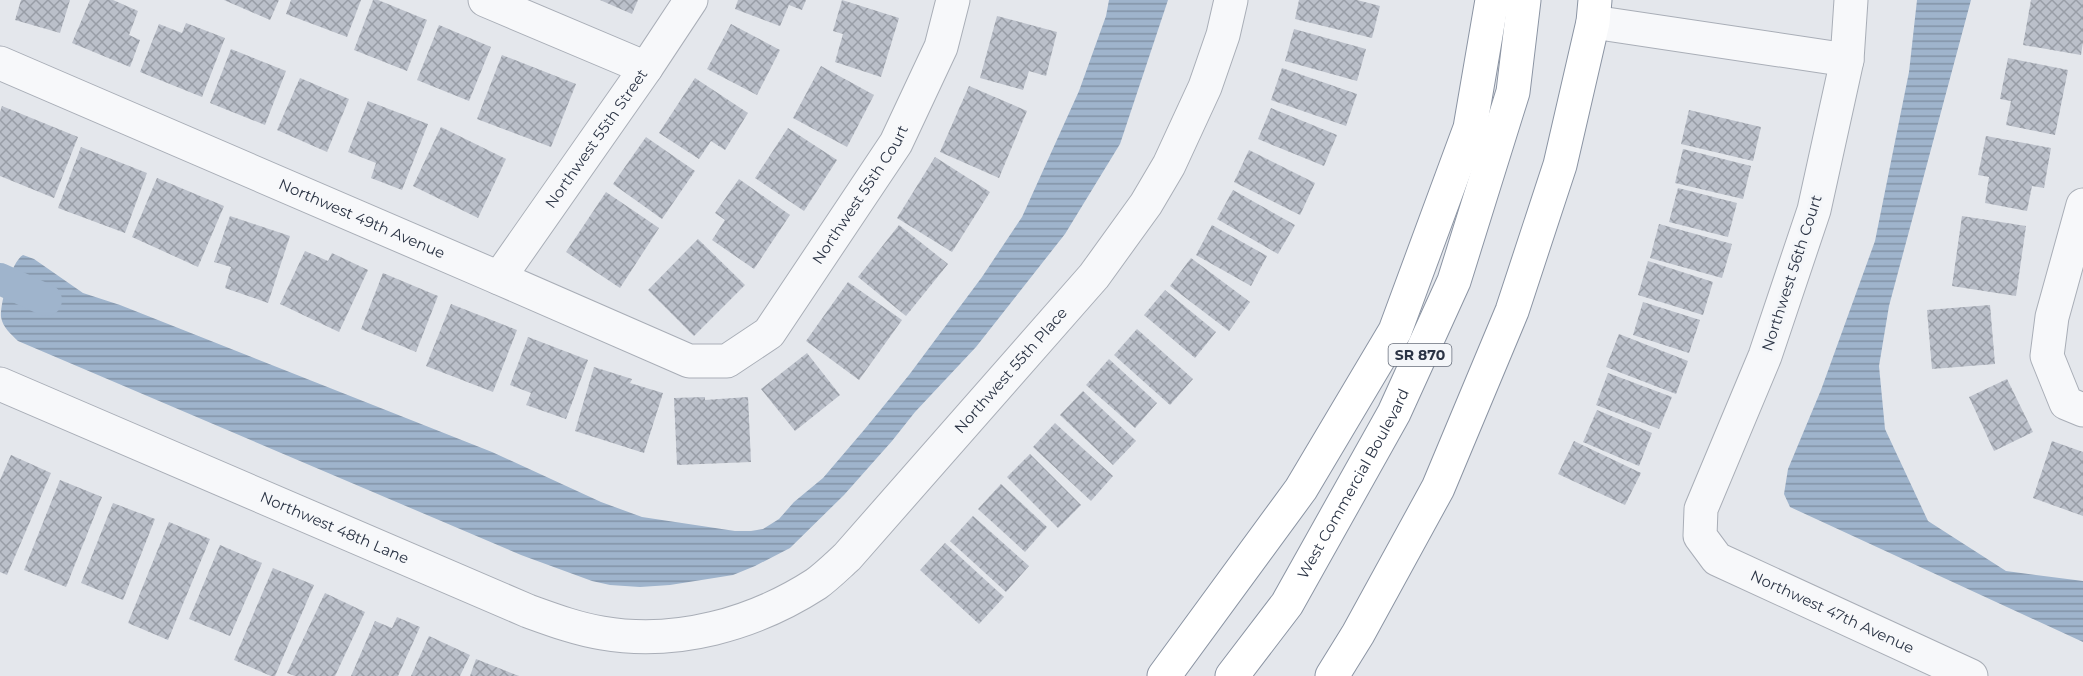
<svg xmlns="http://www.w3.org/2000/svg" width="2083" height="676" viewBox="0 0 2083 676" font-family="Montserrat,sans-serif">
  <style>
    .water { fill: url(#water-rules) }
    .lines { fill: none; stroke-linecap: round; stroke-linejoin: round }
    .canal { stroke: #9fb4cc; stroke-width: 32 }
    .building { fill: url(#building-cross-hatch) }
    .minor-casing { stroke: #a9aeb7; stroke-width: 35 }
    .trunk-casing { stroke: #8b94a3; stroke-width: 35 }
    .motorway-casing { stroke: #8b94a3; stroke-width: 35 }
    .minor { stroke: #f7f8fa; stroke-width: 33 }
    .trunk { stroke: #fff; stroke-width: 33 }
    .motorway { stroke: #fff; stroke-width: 33 }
    .labels { text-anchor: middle; stroke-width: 6; stroke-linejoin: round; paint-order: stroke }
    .shield { fill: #f4f6f9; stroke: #676e7b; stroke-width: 1.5 }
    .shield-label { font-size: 14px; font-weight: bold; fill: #2b3445 }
    .street-label { font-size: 15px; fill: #2b3445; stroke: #f4f6f9 }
  </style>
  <defs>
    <pattern id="water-rules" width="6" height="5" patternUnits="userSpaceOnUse" patternTransform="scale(1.5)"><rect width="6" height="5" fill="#9fb4cc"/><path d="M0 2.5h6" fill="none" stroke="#8293a7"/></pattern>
    <pattern id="building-cross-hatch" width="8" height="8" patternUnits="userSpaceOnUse" patternTransform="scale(1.5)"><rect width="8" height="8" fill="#bbc0ca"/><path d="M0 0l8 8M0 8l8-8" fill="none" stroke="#989da6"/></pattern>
  </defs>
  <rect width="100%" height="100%" fill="#e4e7ec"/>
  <g class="water">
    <path d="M1109 0H1168L1120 144 1065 234 976 347 915 412 892 441 844 495 790 548 755 566 733 575 670 585 640 587 610 585 592 581 521 555 18 341C11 334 3 328 1 317 0 304 11 262 23 255L34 259 83 293 120 305 492 452 601 502 642 517 735 531H751L763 529 779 519 794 502 823 478 864 430 909 375 982 277 1022 217 1079 91 1106 16Z"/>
    <polygon points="1917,0 1971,0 1889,306 1879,366 1885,429 1928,521 2006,571 2083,581 2083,642 1790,507 1784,494 1788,469 1821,390 1875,241 1909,72"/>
  </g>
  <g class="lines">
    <polyline class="canal" points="0,279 46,300"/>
  </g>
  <g class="building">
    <polygon points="21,0 70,0 60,33 15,20"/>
    <polygon points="90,0 113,0 138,11 129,35 140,40 130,67 72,43"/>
    <polygon points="224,0 279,0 270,20"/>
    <polygon points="291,0 361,0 347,37 286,14"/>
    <polygon points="373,0 378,0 427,20 407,71 354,50"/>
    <polygon points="600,0 638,0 632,14"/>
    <polygon points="738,0 806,0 802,10 789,5 780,26 735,9"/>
    <polygon points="842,0 899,18 881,77 835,62 843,34 833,31"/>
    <polygon points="1299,0 1357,0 1380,6 1372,38 1295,19"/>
    <polygon points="2031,0 2083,0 2083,42 2081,55 2023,45"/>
    <polygon points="997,16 1057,32 1046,76 1029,71 1023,90 980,78"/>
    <polygon points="186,23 225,38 202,97 140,72 159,24 182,33"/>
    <polygon points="731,24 780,50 757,95 707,69"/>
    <polygon points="439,25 491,47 469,101 417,80"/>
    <polygon points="1294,29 1366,49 1357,81 1285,61"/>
    <polygon points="231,49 286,71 265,125 210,103"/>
    <polygon points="502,55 576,84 551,147 477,119"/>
    <polygon points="2008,58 2068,70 2055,135 2006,125 2011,101 2000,99"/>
    <polygon points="821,66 874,95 847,147 793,118"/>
    <polygon points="1282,68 1357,94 1346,126 1271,100"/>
    <polygon points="300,78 349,99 327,152 277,130"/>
    <polygon points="695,78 748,113 725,150 711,141 699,159 659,133"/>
    <polygon points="969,86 1027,111 999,178 940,152"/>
    <polygon points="368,101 428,124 402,190 371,178 376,163 348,152"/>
    <polygon points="2,106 78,137 54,198 0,176 0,112"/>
    <polygon points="1271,108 1337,135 1324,166 1258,139"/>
    <polygon points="1689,110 1761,127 1753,161 1681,144"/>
    <polygon points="441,127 506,159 478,218 413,186"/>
    <polygon points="788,128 837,160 804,211 755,178"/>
    <polygon points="1986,136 2051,148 2044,188 2032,186 2027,211 1985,203 1989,177 1978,175"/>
    <polygon points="646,137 695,171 662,219 613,184"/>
    <polygon points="81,147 147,173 125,233 58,208"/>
    <polygon points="1683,149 1751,166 1743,199 1675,183"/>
    <polygon points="1249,150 1315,183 1300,215 1234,182"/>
    <polygon points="935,157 990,192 952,252 897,218"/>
    <polygon points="157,178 224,206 198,267 132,237"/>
    <polygon points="739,179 790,215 754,269 712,240 725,220 715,213"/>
    <polygon points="1678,188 1737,203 1728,237 1669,222"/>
    <polygon points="1233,190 1295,225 1278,254 1217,219"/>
    <polygon points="606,192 659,228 620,288 566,252"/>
    <polygon points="230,216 290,236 268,303 225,288 231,267 214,262"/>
    <polygon points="1962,216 2026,226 2016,296 1952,286"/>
    <polygon points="1659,224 1732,244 1722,278 1650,258"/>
    <polygon points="899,225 948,264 906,316 858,277"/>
    <polygon points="1212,225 1267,256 1251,286 1196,255"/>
    <polygon points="698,239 745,285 694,336 648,290"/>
    <polygon points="305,251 328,261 332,253 368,270 339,332 280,304"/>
    <polygon points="1191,258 1250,302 1229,331 1170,286"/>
    <polygon points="1648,261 1713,282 1703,315 1638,295"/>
    <polygon points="383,273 438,296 416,352 361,329"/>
    <polygon points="848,282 902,320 859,380 806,341"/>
    <polygon points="1165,290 1216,332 1195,358 1144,315"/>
    <polygon points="1643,302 1700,320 1689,353 1633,335"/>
    <polygon points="451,304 517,330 493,392 426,366"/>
    <polygon points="1990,305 1995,364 1932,369 1927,310"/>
    <polygon points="1137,329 1193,379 1170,405 1114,355"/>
    <polygon points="1619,334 1688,361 1676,394 1606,367"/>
    <polygon points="528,337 588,360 566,419 526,405 531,393 510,385"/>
    <polygon points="807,353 840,395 795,431 761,389"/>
    <polygon points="1109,359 1157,403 1135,428 1086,385"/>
    <polygon points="594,367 632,379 630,383 663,393 644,453 575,431"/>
    <polygon points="1608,373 1672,397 1659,429 1596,405"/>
    <polygon points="2007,379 2033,432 1994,451 1969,397"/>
    <polygon points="1083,391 1136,441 1113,465 1060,415"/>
    <polygon points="705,397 705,400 748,397 751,462 677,465 674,398"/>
    <polygon points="1597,410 1652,433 1639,466 1583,442"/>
    <polygon points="1055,423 1113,476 1091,501 1033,447"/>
    <polygon points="1574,441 1641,473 1625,505 1558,474"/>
    <polygon points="2052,441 2083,452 2083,516 2033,498"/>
    <polygon points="1030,454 1081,505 1058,528 1007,477"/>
    <polygon points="11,455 51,473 7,575 0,572 0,480"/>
    <polygon points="60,480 102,497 66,587 24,570"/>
    <polygon points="1001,484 1047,527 1025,552 978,509"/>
    <polygon points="113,503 155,519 123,600 81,583"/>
    <polygon points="973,516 1029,566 1006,592 950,541"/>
    <polygon points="169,522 210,539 168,640 128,623"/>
    <polygon points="945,543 1004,597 979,624 920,570"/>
    <polygon points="220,545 262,563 230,636 189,619"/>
    <polygon points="273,568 314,585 275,676 271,676 234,660"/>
    <polygon points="325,593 365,612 335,676 295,676 287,673"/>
    <polygon points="397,617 420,627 398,676 351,676 375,621 392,628"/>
    <polygon points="429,636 470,655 460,676 411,676"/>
    <polygon points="476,659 519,676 470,676"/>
  </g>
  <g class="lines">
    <g class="minor-casing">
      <g id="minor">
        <polyline points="485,0 646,68"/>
        <path id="s1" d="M1851 0 1847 60 1814 210 1765 356 1701 509 1700 536 1717 559 1971 676"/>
        <polyline points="1593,22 1847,60"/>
        <path id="s2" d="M0 63 499 278 689 361H727L769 333 896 143 941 47 953 0"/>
        <polyline points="2083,205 2052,317 2047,356 2066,403 2083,410"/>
        <path id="s3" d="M499 278 646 68 691 0"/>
        <path id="s4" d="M0 384 528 611C553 620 577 629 602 633 676 646 754 624 816 584 827 576 837 566 847 557L1094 276 1146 204 1169 165 1205 87 1223 35 1231 0"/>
      </g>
    </g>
    <g class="trunk-casing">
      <g id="trunk">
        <path id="s5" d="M1232 676 1287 604 1394 413 1454 281 1513 92 1524 0"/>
        <polyline points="1332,676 1358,634 1438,488 1512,311 1560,165 1593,22 1595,0"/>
      </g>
    </g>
    <g class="motorway-casing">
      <polyline id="motorway" points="1164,676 1301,489 1395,331 1470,128 1492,0"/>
    </g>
    <use href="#minor" class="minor"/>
    <use href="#trunk" class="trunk"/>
    <use href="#motorway" class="motorway"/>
  </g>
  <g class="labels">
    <rect class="shield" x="1388.5" y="344" width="63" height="22" rx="4.5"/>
    <g class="shield-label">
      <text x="1420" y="360">SR 870</text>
    </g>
    <g class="street-label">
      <text dy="5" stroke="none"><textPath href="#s3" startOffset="170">Northwest 55th Street</textPath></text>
      <text dy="5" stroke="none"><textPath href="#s2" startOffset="1005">Northwest 55th Court</textPath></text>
      <text dy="5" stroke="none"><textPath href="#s2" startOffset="394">Northwest 49th Avenue</textPath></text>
      <text transform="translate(1792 273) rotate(-72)" y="5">Northwest 56th Court</text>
      <text dy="5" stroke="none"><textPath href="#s4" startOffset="1166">Northwest 55th Place</textPath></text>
      <text dy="5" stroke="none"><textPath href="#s5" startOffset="228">West Commercial Boulevard</textPath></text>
      <text dy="5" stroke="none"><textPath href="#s4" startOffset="364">Northwest 48th Lane</textPath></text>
      <text dy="5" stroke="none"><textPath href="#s1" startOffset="716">Northwest 47th Avenue</textPath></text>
    </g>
  </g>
</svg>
